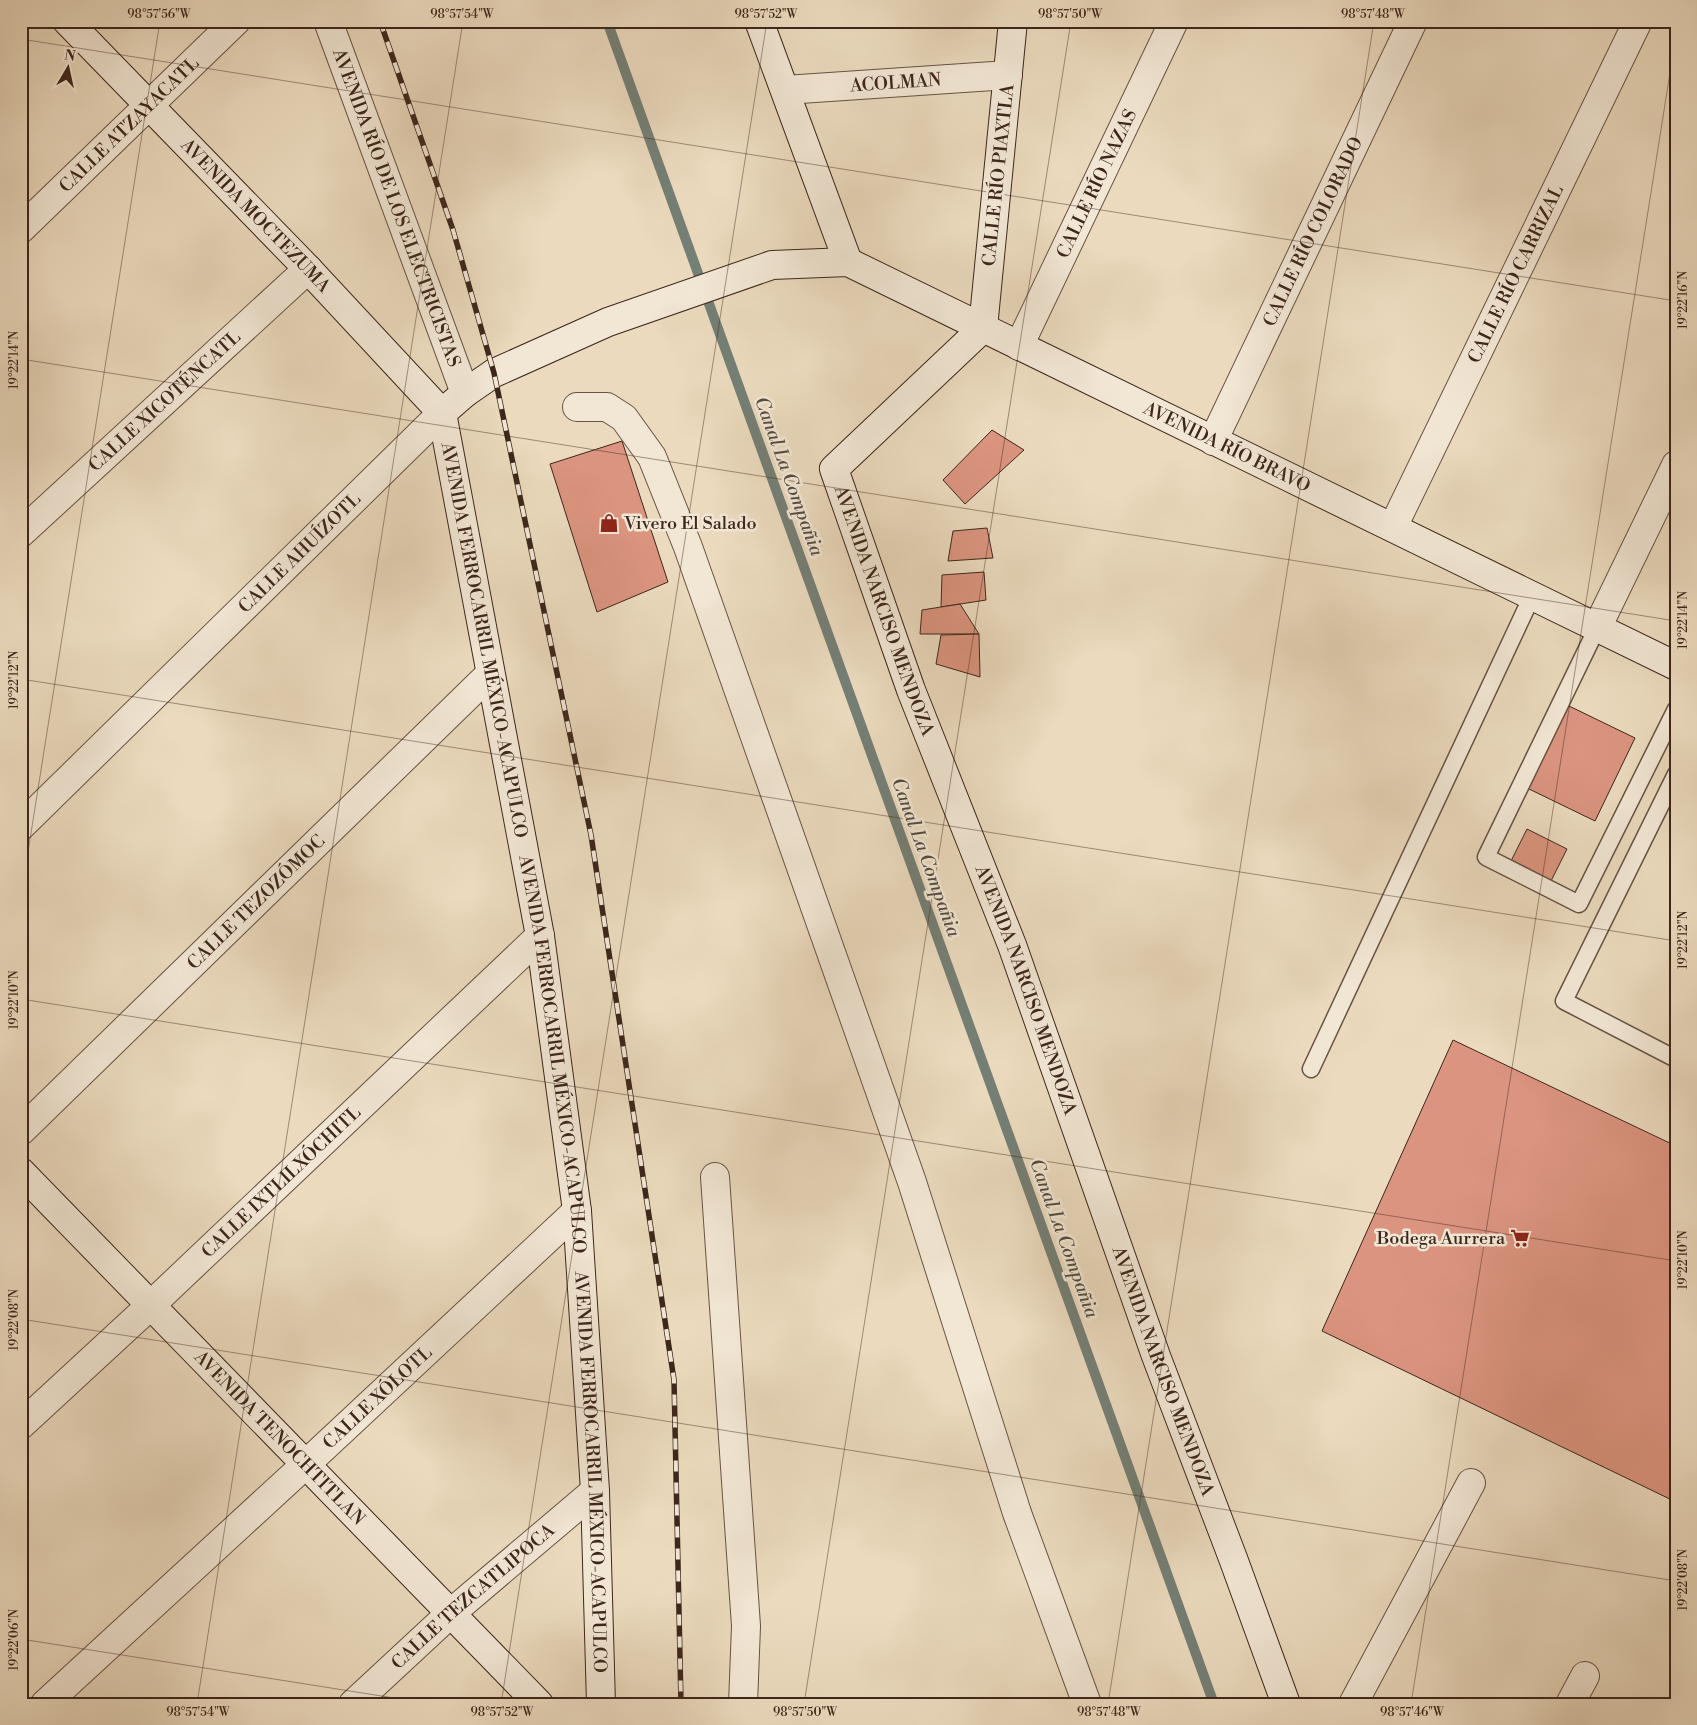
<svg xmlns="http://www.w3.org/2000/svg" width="1697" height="1725" viewBox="0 0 1697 1725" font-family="'Libre Bodoni',serif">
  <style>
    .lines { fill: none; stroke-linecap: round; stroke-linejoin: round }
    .stream { stroke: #747f75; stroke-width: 10 }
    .building { fill: #db947f; stroke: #3d261b }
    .lane-casing { stroke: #685344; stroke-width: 19 }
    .street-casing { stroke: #685344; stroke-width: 30 }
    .secondary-casing { stroke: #3d261b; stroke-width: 30 }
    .lane { stroke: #f2e7d5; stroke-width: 16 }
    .street { stroke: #f2e7d5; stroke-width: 28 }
    .secondary { stroke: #f2e7d5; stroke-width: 28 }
    .rail-casing { stroke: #3d261b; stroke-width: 5.5 }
    .rail { stroke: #f2e7d5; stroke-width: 4; stroke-dasharray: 11; stroke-linecap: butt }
    .ticks { fill: none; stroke: #3d261b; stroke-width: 1; stroke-opacity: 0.45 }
    .labels { text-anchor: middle; stroke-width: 5; stroke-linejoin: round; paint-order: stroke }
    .street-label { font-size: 18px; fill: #3d261b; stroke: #f2e7d5 }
    .poi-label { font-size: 18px; fill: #3d261b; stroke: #f2e7d5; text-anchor: start }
    .water-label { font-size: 19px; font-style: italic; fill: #544b40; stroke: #f2e7d5 }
    .neatline { fill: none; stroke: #3d261b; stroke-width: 2 }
    .ticks-label { font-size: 12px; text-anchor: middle; fill: #3d261b }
  </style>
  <rect width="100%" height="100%" fill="#ebdabe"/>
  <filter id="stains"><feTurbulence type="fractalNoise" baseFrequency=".004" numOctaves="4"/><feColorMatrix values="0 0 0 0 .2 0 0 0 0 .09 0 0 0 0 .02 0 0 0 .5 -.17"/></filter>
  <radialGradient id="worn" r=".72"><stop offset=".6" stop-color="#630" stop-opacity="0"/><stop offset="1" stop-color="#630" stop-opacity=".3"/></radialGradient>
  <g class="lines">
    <polyline class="stream" points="607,21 1214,1704"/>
  </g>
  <g class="building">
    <polygon points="992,430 1024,450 965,504 943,480"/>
    <polygon points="622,441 668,582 597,612 550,464"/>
    <polygon points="987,528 993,558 948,561 953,531"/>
    <polygon points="984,572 986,600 941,607 942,575"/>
    <polygon points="960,604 979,634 920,634 922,610"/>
    <polygon points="979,634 980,677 936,664 941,635"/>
    <polygon points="1567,705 1635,738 1595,821 1527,788"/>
    <polygon points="1527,829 1567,849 1549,885 1509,865"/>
    <polygon points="1453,1040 1676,1146 1676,1502 1322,1331"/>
  </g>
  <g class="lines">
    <g class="lane-casing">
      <g id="lane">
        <polyline points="1597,628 1486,857 1579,904 1676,709"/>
        <polyline points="1676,774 1564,1001 1676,1059"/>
        <polyline points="1311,1069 1532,596"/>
      </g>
    </g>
    <g class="street-casing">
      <g id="street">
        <path id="s1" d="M328 21 465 393"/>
        <path id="s2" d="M785 90 1008 75"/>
        <path id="s3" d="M21 229 236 21"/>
        <path id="s4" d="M1019 346 1174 21"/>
        <polyline points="577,407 607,407 624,418 652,457 688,547 912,1182 1017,1513 1087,1704"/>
        <path id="s5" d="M1213 441 1413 21"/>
        <path id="s6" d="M1393 527 1638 21"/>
        <path id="s7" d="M21 533 308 269"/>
        <polyline points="1597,628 1676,465"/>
        <path id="s8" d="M21 826 442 413"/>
        <path id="s9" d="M21 1131 490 674"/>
        <polyline points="715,1177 746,1626 743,1704"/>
        <path id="s10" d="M21 1425 151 1305 540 936"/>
        <path id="s11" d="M45 1704 306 1464 577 1211"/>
        <path id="s12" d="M353 1704 451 1613 595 1491"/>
        <polyline points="1353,1704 1471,1483"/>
        <polyline points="1570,1704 1585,1676"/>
      </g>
    </g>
    <g class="secondary-casing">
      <g id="secondary">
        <path id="s13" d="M67 21 308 269 442 413"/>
        <polyline points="759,21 848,262"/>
        <path id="s14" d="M1013 21 983 328 834 469 911 690 1012 945 1156 1356 1234 1561 1286 1704"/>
        <path id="s15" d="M442 413 465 393 494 373 608 322 772 265 848 262 1676 666"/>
        <path id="s16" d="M442 413 540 936 577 1211 595 1491 601 1704"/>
        <path id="s17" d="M21 1172 539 1704"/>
      </g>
    </g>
    <use href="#lane" class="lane"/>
    <use href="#street" class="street"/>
    <use href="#secondary" class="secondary"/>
    <g class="rail-casing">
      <polyline id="rail" points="380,21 453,230 494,373 591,835 674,1380 681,1704"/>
    </g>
    <use href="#rail" class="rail"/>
  </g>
  <path class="ticks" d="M21 39 1676 301M21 359 1676 621M21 679 1676 941M21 896 160 21M21 999 1676 1261M21 1319 1676 1581M21 1639 432 1704M197 1704 463 21M501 1704 767 21M804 1704 1071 21M1108 1704 1374 21M1411 1704 1676 35"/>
  <defs>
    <g id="shop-bare" transform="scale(1.5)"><path d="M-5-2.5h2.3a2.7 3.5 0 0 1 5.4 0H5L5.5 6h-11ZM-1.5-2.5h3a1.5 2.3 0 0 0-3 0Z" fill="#8f2418" stroke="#f2e7d5" stroke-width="2.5" paint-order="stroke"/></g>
    <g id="supermarket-bare" transform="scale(1.5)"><path d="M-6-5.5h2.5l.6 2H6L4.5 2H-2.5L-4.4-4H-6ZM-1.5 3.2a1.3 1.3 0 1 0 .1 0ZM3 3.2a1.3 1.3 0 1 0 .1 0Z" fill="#8f2418" stroke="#f2e7d5" stroke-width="2.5" paint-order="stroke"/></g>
  </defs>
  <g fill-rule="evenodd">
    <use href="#shop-bare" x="609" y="523"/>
    <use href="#supermarket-bare" x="1520" y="1238"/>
  </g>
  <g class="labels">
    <g class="street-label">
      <text dy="6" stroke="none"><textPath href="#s2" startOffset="111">ACOLMAN</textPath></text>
      <text dy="6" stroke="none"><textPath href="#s3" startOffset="150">CALLE ATZAYACATL</textPath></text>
      <text transform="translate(998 175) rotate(-84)" y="6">CALLE RÍO PIAXTLA</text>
      <text dy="6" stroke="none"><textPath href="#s4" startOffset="180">CALLE RÍO NAZAS</textPath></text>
      <text dy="6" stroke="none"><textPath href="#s1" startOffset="199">AVENIDA RÍO DE LOS ELECTRICISTAS</textPath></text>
      <text dy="6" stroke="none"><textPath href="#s13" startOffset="271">AVENIDA MOCTEZUMA</textPath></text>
      <text dy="6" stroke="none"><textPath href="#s5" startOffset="232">CALLE RÍO COLORADO</textPath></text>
      <text dy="6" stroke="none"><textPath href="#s6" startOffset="281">CALLE RÍO CARRIZAL</textPath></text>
      <text dy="6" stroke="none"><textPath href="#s7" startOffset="195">CALLE XICOTÉNCATL</textPath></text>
      <text dy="6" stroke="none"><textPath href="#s15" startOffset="862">AVENIDA RÍO BRAVO</textPath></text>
      <text dy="6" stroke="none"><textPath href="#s8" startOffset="390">CALLE AHUÍZOTL</textPath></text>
      <text dy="6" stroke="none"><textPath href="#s14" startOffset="664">AVENIDA NARCISO MENDOZA</textPath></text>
      <text dy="6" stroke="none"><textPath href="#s16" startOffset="231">AVENIDA FERROCARRIL MÉXICO-ACAPULCO</textPath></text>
      <text dy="6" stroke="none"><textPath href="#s9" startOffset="328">CALLE TEZOZÓMOC</textPath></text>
      <text dy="6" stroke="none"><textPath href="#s14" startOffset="1069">AVENIDA NARCISO MENDOZA</textPath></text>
      <text dy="6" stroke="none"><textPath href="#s16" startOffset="651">AVENIDA FERROCARRIL MÉXICO-ACAPULCO</textPath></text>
      <text dy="6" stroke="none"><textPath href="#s10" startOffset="356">CALLE IXTLILXÓCHITL</textPath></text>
      <text dy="6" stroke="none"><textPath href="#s14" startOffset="1474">AVENIDA NARCISO MENDOZA</textPath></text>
      <text dy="6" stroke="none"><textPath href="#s11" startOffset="452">CALLE XÓLOTL</textPath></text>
      <text dy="6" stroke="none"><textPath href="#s17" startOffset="371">AVENIDA TENOCHTITLAN</textPath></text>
      <text dy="6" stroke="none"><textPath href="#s16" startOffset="1071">AVENIDA FERROCARRIL MÉXICO-ACAPULCO</textPath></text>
      <text dy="6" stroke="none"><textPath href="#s12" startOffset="161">CALLE TEZCATLIPOCA</textPath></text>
    </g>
    <g class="poi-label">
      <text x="624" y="529">Vivero El Salado</text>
      <text x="1505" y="1244" text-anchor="end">Bodega Aurrera</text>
    </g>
    <g class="water-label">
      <text transform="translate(790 476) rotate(70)" y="7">Canal La Compañia</text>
      <text transform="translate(927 857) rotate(70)" y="7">Canal La Compañia</text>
      <text transform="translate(1065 1238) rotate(70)" y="7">Canal La Compañia</text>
    </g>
  </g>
  <rect width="1697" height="1725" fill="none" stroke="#ebdabe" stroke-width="55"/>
  <g transform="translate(68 68) rotate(9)" stroke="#f2e7d5" stroke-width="4" paint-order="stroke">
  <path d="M0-4L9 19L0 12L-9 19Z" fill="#3d261b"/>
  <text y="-8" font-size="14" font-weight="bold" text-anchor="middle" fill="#3d261b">N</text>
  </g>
  <rect x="28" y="28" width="1642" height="1670" class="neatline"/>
  <g class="ticks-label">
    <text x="159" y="18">98°57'56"W</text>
    <text x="462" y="18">98°57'54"W</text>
    <text x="766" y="18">98°57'52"W</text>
    <text x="1070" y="18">98°57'50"W</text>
    <text x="1373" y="18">98°57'48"W</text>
    <text transform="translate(1683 300) rotate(-90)" y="4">19°22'16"N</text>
    <text transform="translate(14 360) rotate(-90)" y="4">19°22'14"N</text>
    <text transform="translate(1683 620) rotate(-90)" y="4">19°22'14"N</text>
    <text transform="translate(14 680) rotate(-90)" y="4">19°22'12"N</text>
    <text transform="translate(1683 940) rotate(-90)" y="4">19°22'12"N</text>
    <text transform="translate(14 1000) rotate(-90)" y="4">19°22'10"N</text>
    <text transform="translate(1683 1260) rotate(-90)" y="4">19°22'10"N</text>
    <text transform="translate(14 1320) rotate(-90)" y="4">19°22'08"N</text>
    <text transform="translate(1683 1580) rotate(-90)" y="4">19°22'08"N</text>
    <text transform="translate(14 1640) rotate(-90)" y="4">19°22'06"N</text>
    <text x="198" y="1716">98°57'54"W</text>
    <text x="502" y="1716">98°57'52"W</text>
    <text x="805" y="1716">98°57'50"W</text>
    <text x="1109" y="1716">98°57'48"W</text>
    <text x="1412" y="1716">98°57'46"W</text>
  </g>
  <rect width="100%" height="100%" filter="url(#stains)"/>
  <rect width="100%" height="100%" fill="url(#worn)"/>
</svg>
